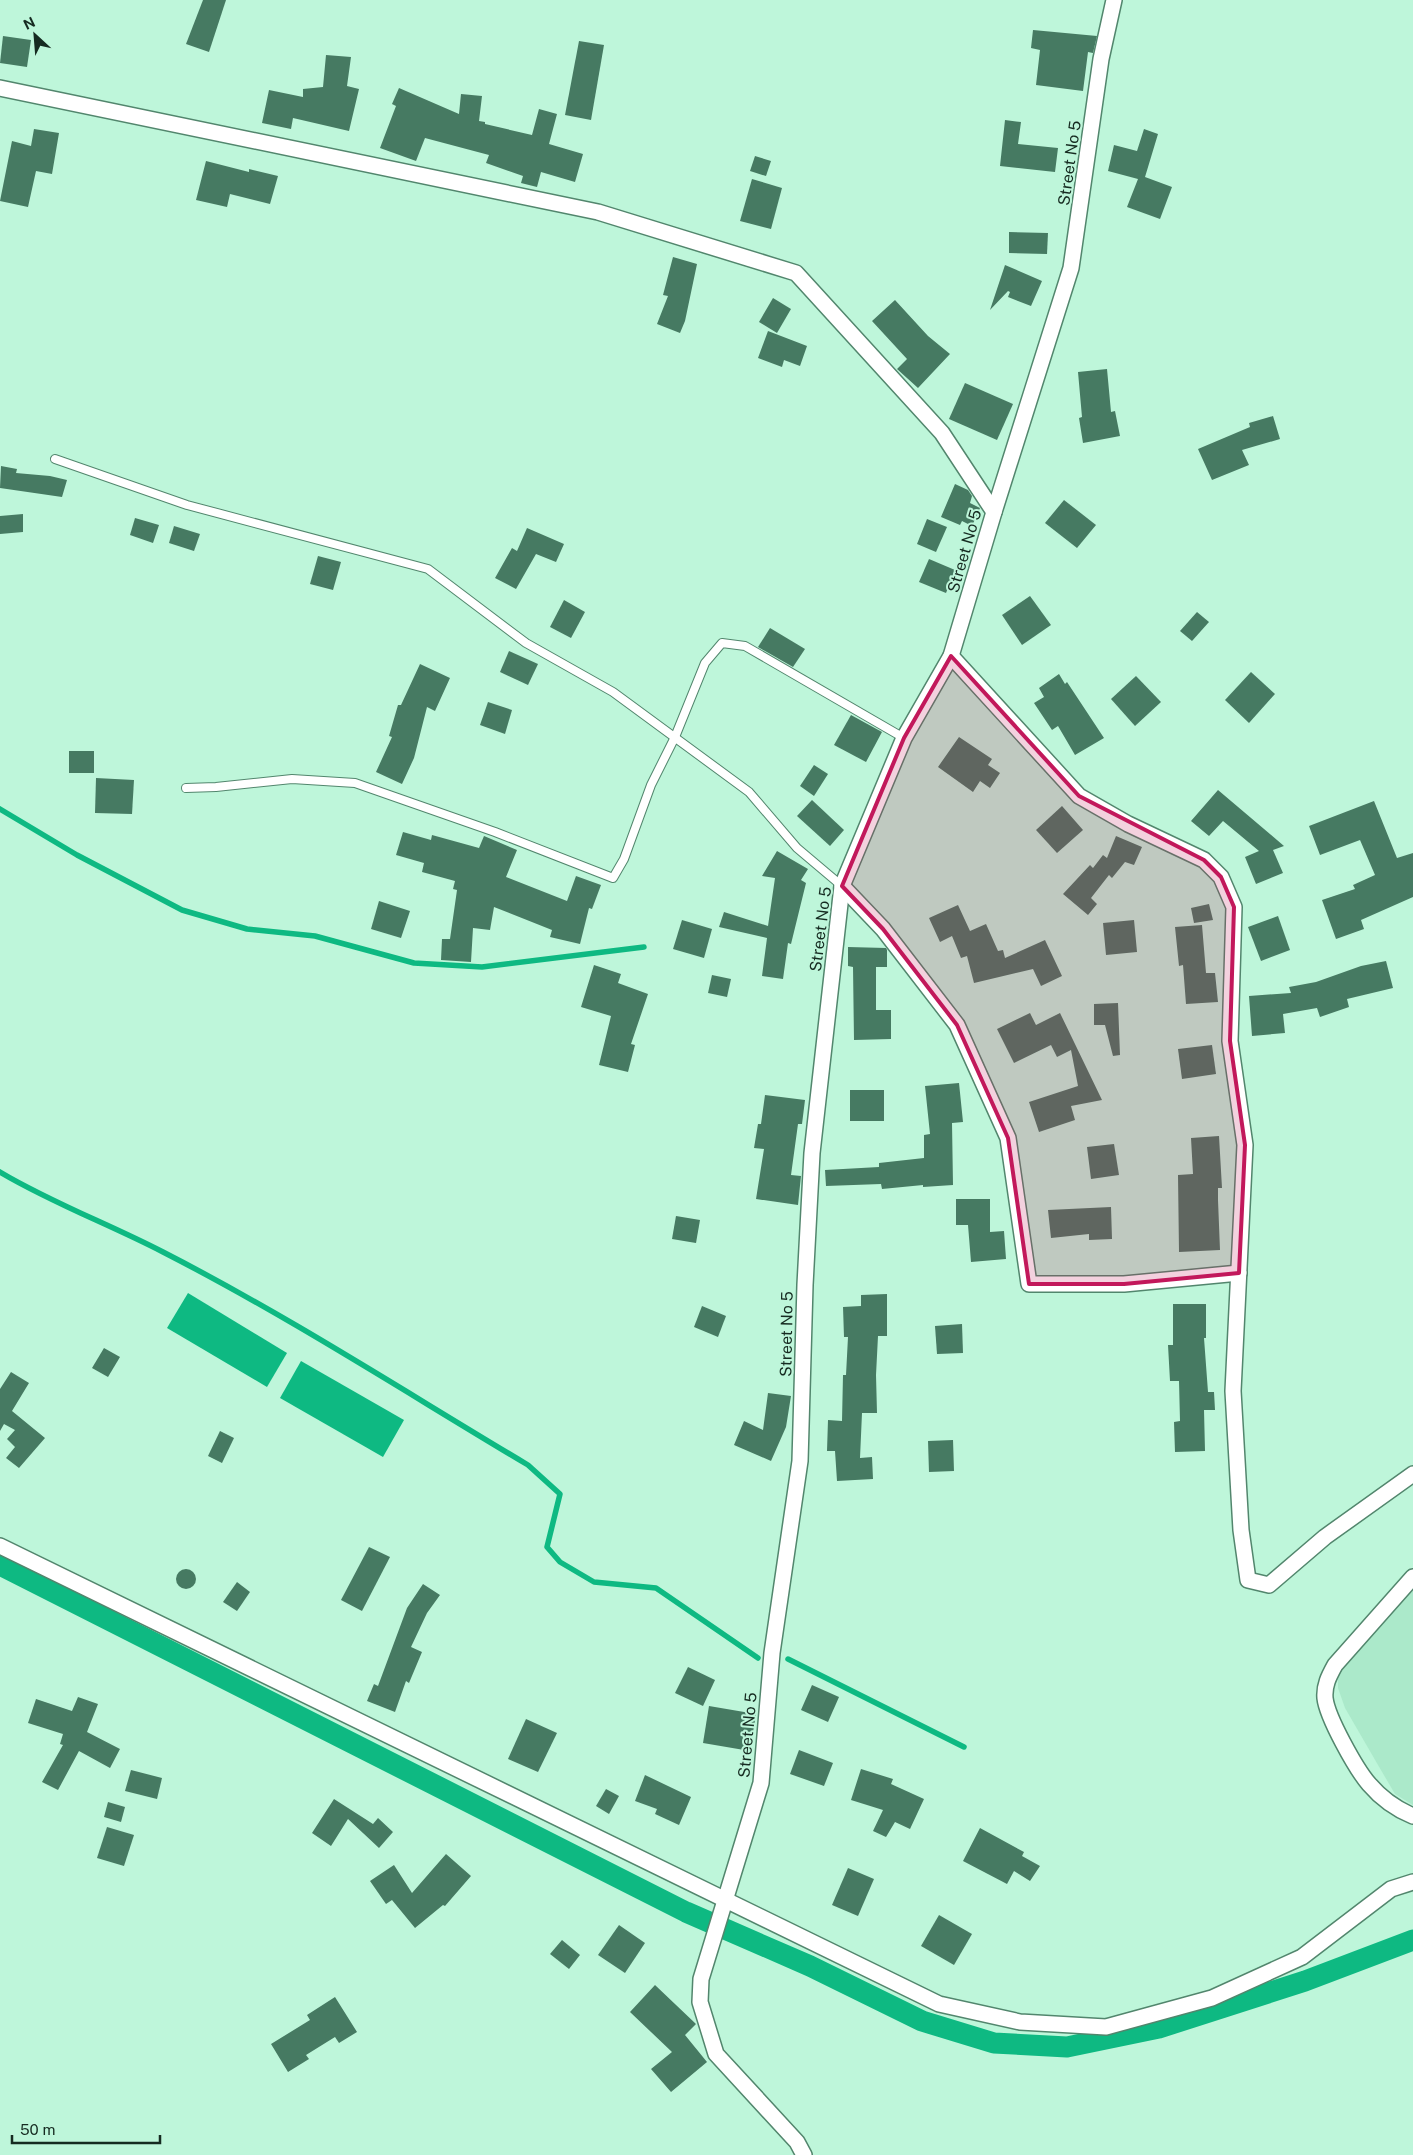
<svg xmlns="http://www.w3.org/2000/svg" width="1413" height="2155" viewBox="0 0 1413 2155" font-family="'Public Sans',sans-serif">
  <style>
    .built { fill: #abe9ca }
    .water { fill: #0eb982 }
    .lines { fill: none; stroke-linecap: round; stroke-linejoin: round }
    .stream { stroke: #0eb982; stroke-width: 5.5 }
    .canal { stroke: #0eb982; stroke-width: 21 }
    .building { fill: #467a62 }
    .service-casing { stroke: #52866d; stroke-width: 10 }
    .minor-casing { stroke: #52866d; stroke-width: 18 }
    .service { stroke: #fff; stroke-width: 8 }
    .minor { stroke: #fff; stroke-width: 15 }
    .marked { fill: #c2185b; fill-opacity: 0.2; stroke: #c2185b; stroke-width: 4; stroke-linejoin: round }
    .labels { text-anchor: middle; stroke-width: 4; stroke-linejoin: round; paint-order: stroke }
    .street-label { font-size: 16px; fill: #162b21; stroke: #bef6da }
  </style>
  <rect width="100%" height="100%" fill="#bef6da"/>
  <polygon class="built" points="1413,1588 1413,1805 1395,1794 1378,1765 1345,1708 1338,1688 1338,1675 1363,1643"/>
  <g class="water">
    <polygon points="188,1293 287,1353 267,1387 167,1328"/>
    <polygon points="301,1361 404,1420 383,1457 280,1398"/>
  </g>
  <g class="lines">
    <g class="stream">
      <polyline points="0,809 77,855 182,910 247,929 315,936 414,963 482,967 644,947"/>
      <path d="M0 1172C52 1203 109 1224 163 1252 288 1316 407 1393 528 1465L560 1494 547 1547 560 1562 594 1582 656 1588 758 1658"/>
      <polyline points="788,1659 964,1747"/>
    </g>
    <polyline class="canal" points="0,1565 686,1912 810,1966 922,2021 994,2043 1067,2047 1159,2028 1305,1981 1413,1940"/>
  </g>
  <g class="building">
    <polygon points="203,0 226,0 209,52 186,44"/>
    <polygon points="1033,30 1097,36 1093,53 1088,52 1083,91 1036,85 1040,50 1031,48"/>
    <polygon points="3,36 31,40 27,67 0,63"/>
    <polygon points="579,41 604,45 591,120 565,115"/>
    <polygon points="326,55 351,57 347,86 359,89 349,131 293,118 291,129 262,123 269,90 303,97 303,89 323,87"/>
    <polygon points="399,88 459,114 461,94 482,96 479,121 485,122 485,124 532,135 539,109 557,114 549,144 583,154 575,182 541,172 537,187 521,183 523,176 486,163 489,155 425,138 416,161 380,148 396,106 392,104"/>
    <polygon points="1005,120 1021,122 1018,144 1058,148 1055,172 1000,166"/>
    <polygon points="34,129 59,133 52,174 36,171 28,207 0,201 12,141 31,146"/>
    <polygon points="1144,129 1158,134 1145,177 1172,187 1160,219 1127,207 1138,179 1108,171 1114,145 1137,151"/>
    <polygon points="755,156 771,161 766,176 750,171"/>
    <polygon points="206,161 249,172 249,169 278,176 270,204 230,194 227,207 196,200"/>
    <polygon points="752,179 782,188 771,229 740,221"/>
    <polygon points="1009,232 1048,233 1047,254 1009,253"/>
    <polygon points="673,257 697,264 685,321 680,333 657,324 668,296 663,295"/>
    <polygon points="1005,265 1042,281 1031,306 1008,297 1010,292 1008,291 990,310"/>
    <polygon points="773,298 791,309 777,333 759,322"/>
    <polygon points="895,300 928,336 950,354 918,388 897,369 907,359 872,321"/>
    <polygon points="768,331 807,346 800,366 784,360 782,367 758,358"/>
    <polygon points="1107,369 1111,412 1115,411 1120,436 1083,443 1079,418 1082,417 1078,372"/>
    <polygon points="965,383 1013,404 997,440 949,419"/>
    <polygon points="1273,416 1280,439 1242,450 1249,465 1212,480 1198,449 1250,427 1249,423"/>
    <polygon points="1,466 17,469 16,473 50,476 67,480 62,497 0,488"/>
    <polygon points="955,484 968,490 972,496 970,503 980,508 972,526 962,521 960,525 941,517"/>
    <polygon points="1064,500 1096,525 1077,548 1045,523"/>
    <polygon points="23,514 23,532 0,534 0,516"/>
    <polygon points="135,518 159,525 153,543 130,535"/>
    <polygon points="927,519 947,527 936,552 917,544"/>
    <polygon points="174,526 200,534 194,551 169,543"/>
    <polygon points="527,528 564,544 556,562 536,554 516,589 495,578 512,548 517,551"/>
    <polygon points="318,556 341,562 333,590 310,584"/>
    <polygon points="929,559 955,570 946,593 919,582"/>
    <polygon points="1030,596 1051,625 1022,645 1002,615"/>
    <polygon points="564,600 585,612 571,638 550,627"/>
    <polygon points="1197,612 1209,622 1192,641 1180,631"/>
    <polygon points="770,628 805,649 793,667 758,647"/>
    <polygon points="509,651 538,664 528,685 500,672"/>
    <polygon points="420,664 450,678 435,711 427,707 414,758 402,784 376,772 392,737 389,736 398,705 401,705"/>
    <polygon points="1251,672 1275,694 1249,723 1225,700"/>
    <polygon points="1059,674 1065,684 1067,682 1104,738 1075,755 1058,726 1052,730 1034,703 1044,697 1039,688"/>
    <polygon points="1136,676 1161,702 1135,726 1111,699"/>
    <polygon points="488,702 512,710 505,734 480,725"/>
    <polygon points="851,715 882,732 866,762 834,745"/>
    <polygon points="959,737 992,759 988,765 1000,773 990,788 980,781 973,792 938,767"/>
    <rect x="69" y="751" width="25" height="22"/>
    <polygon points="814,765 828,774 814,796 800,786"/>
    <polygon points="96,778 134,780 132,814 95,813"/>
    <polygon points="1218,790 1284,846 1273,850 1283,873 1256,884 1245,857 1259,851 1223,821 1209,836 1191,821"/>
    <polygon points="812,800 844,830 830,846 797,816"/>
    <polygon points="1374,801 1397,858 1413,853 1413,897 1361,920 1364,929 1336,939 1322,900 1355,889 1353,885 1375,875 1360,840 1320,855 1309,826"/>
    <polygon points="1062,806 1083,830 1057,853 1036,830"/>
    <polygon points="403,832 431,840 432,835 479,848 484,836 517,850 506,877 567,901 576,876 601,885 592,909 589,908 580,944 550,937 552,930 494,907 490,930 473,928 471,962 441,960 442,939 450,939 457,890 453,889 455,881 422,872 424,863 396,855"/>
    <polygon points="1116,836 1142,847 1134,865 1125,862 1112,878 1109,875 1091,898 1097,904 1088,915 1063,894 1090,865 1093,868 1103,855 1107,858"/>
    <polygon points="777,851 808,869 801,880 806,883 791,944 788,943 783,979 762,976 767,938 719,927 724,912 768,926 775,878 762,876"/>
    <polygon points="379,901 410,911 401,938 371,929"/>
    <polygon points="1209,904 1213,920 1194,923 1191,908"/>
    <polygon points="958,905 970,931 986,924 998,951 1003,950 1005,958 1045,940 1062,976 1041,986 1033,969 974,983 967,956 961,958 952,936 940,942 929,918"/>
    <polygon points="1278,916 1290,950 1261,961 1248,927"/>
    <polygon points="682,920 712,929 704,958 673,949"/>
    <polygon points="1134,920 1137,952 1106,955 1103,923"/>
    <polygon points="1202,925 1206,973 1215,973 1218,1002 1186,1004 1183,965 1179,966 1175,927"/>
    <polygon points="848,947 886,948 887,950 887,967 876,967 876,1010 891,1010 891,1039 854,1040 853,967 848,966"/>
    <polygon points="1386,961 1393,988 1347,999 1349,1007 1320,1017 1317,1008 1283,1014 1285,1033 1252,1036 1249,996 1291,993 1289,987 1316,982 1361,966"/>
    <polygon points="594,965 621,974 618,983 648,994 631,1044 635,1045 628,1072 599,1065 611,1016 581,1007"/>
    <polygon points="712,975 731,979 727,997 708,993"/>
    <polygon points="1118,1003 1120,1055 1113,1056 1105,1025 1094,1025 1094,1004"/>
    <polygon points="1030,1013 1036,1025 1060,1013 1102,1100 1071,1106 1075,1120 1039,1132 1029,1102 1078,1086 1071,1050 1057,1057 1051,1045 1014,1063 997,1029"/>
    <polygon points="1212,1045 1216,1074 1182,1079 1178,1049"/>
    <polygon points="959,1083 963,1122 952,1123 953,1185 923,1187 923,1185 882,1189 881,1184 826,1186 825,1170 879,1167 879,1163 924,1158 924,1135 930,1134 925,1086"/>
    <rect x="850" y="1090" width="34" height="31"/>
    <polygon points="765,1095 805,1100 802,1124 798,1124 791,1175 801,1176 798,1205 756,1199 764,1149 754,1148 758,1124 761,1124"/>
    <polygon points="1219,1136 1222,1188 1218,1188 1218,1200 1220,1250 1179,1252 1178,1175 1193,1174 1191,1138"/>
    <polygon points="1114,1144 1119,1175 1091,1179 1087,1147"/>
    <polygon points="956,1199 990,1199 990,1232 1004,1231 1006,1259 971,1262 968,1225 956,1225"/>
    <polygon points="1111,1207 1112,1239 1089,1240 1089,1234 1051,1238 1048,1210"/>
    <polygon points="676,1216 700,1220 696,1243 672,1239"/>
    <polygon points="887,1294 887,1336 878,1336 876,1375 877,1413 862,1413 860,1458 872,1457 873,1479 837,1481 835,1451 827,1451 828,1420 842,1421 843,1375 846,1375 848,1337 844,1337 843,1307 861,1306 861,1295"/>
    <polygon points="1173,1304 1206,1304 1206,1338 1204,1338 1208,1392 1214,1392 1215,1410 1204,1410 1205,1451 1175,1452 1174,1422 1180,1421 1179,1381 1170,1381 1168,1345 1173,1345"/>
    <polygon points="702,1306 726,1316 718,1337 694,1327"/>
    <polygon points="962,1324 963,1353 937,1354 935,1326"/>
    <polygon points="104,1348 120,1357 108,1377 92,1368"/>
    <polygon points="11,1372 29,1383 12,1411 45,1438 19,1468 6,1458 15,1447 7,1439 15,1430 4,1424 0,1431 0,1389"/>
    <polygon points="768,1393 791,1396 786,1427 771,1461 734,1445 744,1421 763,1430"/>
    <polygon points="220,1431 234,1438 222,1463 208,1456"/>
    <polygon points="953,1440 954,1471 929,1472 928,1441"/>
    <polygon points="369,1547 390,1557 362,1611 341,1600"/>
    <circle cx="186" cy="1579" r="10"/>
    <polygon points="237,1582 250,1592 237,1611 223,1602"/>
    <polygon points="423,1584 440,1595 427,1613 411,1647 422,1652 409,1683 406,1681 395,1712 367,1701 374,1684 378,1686 407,1608"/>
    <polygon points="688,1667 715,1680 703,1706 675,1693"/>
    <polygon points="812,1685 839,1697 828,1722 801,1710"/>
    <polygon points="78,1697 98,1704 87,1732 120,1749 110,1768 79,1751 58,1790 42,1782 63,1745 60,1744 63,1734 28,1723 36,1699 72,1711"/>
    <polygon points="709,1706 756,1714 750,1751 703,1743"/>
    <polygon points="526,1719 557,1733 538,1772 508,1759"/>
    <polygon points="799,1750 833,1763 824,1786 790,1774"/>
    <polygon points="861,1769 893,1779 891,1784 924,1799 910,1829 895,1822 886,1837 873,1831 883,1810 851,1800"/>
    <polygon points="131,1770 162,1778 157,1799 125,1791"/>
    <polygon points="645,1775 691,1797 679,1825 655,1814 657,1809 635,1801"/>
    <polygon points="606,1789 619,1796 609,1814 596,1806"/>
    <polygon points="334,1799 373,1824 378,1818 393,1832 379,1848 348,1819 331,1846 312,1833"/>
    <polygon points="108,1802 125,1807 121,1822 104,1817"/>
    <polygon points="107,1827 134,1835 124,1866 97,1858"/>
    <polygon points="980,1828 1024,1852 1022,1856 1040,1866 1030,1881 1014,1871 1007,1884 963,1861"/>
    <polygon points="446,1854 471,1876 445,1906 443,1905 415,1928 392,1900 386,1904 370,1881 394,1865 412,1893"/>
    <polygon points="848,1868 874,1879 858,1916 832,1905"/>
    <polygon points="939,1915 972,1934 954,1965 921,1946"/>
    <polygon points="619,1925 645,1943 625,1973 598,1955"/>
    <polygon points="562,1940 580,1955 569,1969 550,1954"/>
    <polygon points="655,1985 696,2024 685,2035 707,2062 671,2092 651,2069 672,2052 630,2012"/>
    <polygon points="335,1997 357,2032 339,2043 335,2037 306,2055 309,2059 288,2072 271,2044 310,2020 307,2015"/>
  </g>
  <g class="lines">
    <g class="service-casing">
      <g id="service">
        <polyline points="55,459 187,505 428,569 526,643 613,692 749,792 797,848 842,886"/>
        <polyline points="186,788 216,787 292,779 355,783 495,832 613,878 624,859 651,785 675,737 705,663 722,643 745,646 904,738"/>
      </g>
    </g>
    <g class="minor-casing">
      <g id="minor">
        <polyline points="0,88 598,212 796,273 942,433 994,512"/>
        <polyline points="951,656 1079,796 1128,824 1204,860 1221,877 1234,907 1230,1041 1245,1145 1233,1391 1241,1530 1248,1580 1269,1585 1325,1537 1413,1474"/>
        <polyline points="842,886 883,929 957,1025 1008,1138 1029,1284 1124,1284 1239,1273"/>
        <polyline points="0,1546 939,2004 1020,2022 1106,2027 1212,1998 1302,1957 1391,1889 1413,1882"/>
        <path d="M1413 1577 1335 1665C1329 1676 1324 1685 1325 1698 1327 1717 1356 1769 1369 1784 1381 1798 1396 1809 1413 1816"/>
        <polyline points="804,2155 797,2142 716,2054 700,2002 701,1979 761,1783 772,1653 800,1461 805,1285 812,1153 842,886 904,738 951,656 994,512 1071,268 1101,59 1114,0"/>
      </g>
    </g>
    <use href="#service" class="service"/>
    <use href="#minor" class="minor"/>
  </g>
  <path class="marked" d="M951 656 1079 796 1204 860 1221 877 1234 907 1230 1041 1245 1145 1239 1273 1124 1284H1029L1008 1138 957 1025 883 929 842 886 904 738Z"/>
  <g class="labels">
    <g class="street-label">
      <text transform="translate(1069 163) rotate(-82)" y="6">Street No 5</text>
      <text transform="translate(964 551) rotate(-74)" y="6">Street No 5</text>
      <text transform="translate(820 929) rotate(-83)" y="6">Street No 5</text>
      <text transform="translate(786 1334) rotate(-89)" y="6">Street No 5</text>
      <text transform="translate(747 1735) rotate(-85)" y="6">Street No 5</text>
    </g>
  </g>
  <g transform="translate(35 35) rotate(334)" stroke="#bef6da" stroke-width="4" paint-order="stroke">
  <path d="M0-4L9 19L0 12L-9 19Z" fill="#162b21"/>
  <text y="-8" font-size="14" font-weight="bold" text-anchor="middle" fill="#162b21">N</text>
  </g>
  <path d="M12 2135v8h148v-8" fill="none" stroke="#162b21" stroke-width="2.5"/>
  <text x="20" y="2135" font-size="15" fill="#162b21" stroke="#bef6da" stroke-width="4" paint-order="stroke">50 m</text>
</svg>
